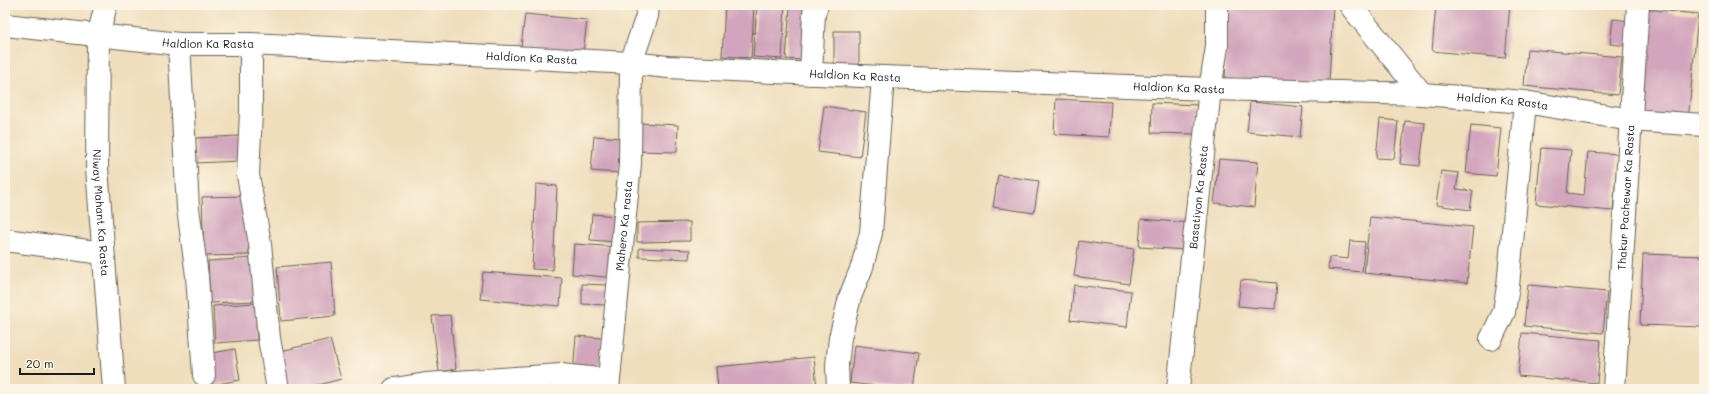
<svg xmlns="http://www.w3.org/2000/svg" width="1709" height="394" viewBox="0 0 1709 394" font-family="Mali,sans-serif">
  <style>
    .building { fill: #d2a5bd }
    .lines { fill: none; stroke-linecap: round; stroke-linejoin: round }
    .minor-casing { stroke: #666054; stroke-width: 24 }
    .minor { stroke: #fff; stroke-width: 22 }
    .labels { text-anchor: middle; stroke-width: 3; stroke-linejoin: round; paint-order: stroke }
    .street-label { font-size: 11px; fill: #1c1c1c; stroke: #fcf5e5 }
  </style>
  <rect width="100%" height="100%" fill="#fcf5e5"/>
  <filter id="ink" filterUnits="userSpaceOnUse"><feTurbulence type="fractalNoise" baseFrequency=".025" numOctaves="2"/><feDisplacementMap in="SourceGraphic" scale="8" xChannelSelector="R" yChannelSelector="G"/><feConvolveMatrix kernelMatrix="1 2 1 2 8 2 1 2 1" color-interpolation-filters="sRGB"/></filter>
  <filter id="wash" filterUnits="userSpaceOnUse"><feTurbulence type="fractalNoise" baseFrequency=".012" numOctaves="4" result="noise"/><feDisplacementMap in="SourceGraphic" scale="16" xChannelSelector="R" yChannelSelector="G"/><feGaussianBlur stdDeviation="0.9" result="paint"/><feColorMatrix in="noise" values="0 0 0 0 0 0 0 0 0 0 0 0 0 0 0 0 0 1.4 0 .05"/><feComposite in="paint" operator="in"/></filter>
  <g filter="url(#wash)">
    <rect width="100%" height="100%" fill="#efddbb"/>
    <g id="blocks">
      <g class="building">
        <polygon points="725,5 754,5 751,58 722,56"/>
        <polygon points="757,5 785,5 782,59 753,57"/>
        <polygon points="790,5 807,5 804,60 786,59"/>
        <polygon points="1228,5 1333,5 1329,83 1225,78"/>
        <polygon points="1436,5 1510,5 1505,58 1432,51"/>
        <polygon points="1646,9 1698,14 1688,121 1636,116"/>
        <polygon points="525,14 587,20 583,54 521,47"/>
        <polygon points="1613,19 1631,21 1629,46 1610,44"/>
        <rect x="834" y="31" width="25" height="36"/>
        <polygon points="1527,49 1622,57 1618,95 1524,86"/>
        <polygon points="1056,99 1111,102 1109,137 1054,134"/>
        <polygon points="1250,102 1303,107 1300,137 1247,132"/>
        <polygon points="1152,103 1197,105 1196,134 1151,133"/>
        <polygon points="824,106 866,112 860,157 818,152"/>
        <polygon points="1380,119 1398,121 1394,159 1376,158"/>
        <polygon points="1405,121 1425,123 1420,166 1400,164"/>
        <polygon points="637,123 678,125 677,152 636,151"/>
        <polygon points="1471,125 1501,128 1496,176 1466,173"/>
        <polygon points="239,136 241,161 195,163 195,138"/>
        <polygon points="594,136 622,138 619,173 591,171"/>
        <polygon points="1541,148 1571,150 1567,193 1584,195 1588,152 1618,154 1613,211 1536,204"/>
        <polygon points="1219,159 1258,162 1254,207 1214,203"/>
        <polygon points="1441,171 1459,173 1456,189 1473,191 1470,210 1436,205"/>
        <polygon points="998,175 1039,181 1034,213 993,207"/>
        <polygon points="536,184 557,186 553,270 532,269"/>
        <polygon points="247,196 249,255 204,256 202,197"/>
        <polygon points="592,214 618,216 616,242 590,240"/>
        <polygon points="1370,217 1473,227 1467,283 1364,273"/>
        <polygon points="1141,219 1190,223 1188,250 1139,247"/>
        <polygon points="690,222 690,241 637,242 637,223"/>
        <polygon points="1079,241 1134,249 1129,284 1074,276"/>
        <polygon points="1350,241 1365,242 1362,272 1328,269 1329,257 1348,259"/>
        <polygon points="574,244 619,247 617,278 572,274"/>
        <polygon points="639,248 690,250 689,259 639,257"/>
        <polygon points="1643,254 1704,256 1704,327 1640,325"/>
        <polygon points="254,258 256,301 210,303 208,261"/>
        <polygon points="331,262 335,316 281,321 277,267"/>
        <polygon points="483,272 562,278 560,306 480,299"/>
        <polygon points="1241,280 1277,283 1275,309 1238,306"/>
        <polygon points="582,284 607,285 606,305 582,304"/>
        <polygon points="1074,285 1131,291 1127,327 1070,320"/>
        <polygon points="1528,285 1607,292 1603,333 1524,326"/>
        <polygon points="255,303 257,340 215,343 213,306"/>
        <polygon points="450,315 456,369 439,372 432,316"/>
        <polygon points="1522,333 1601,340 1597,383 1518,376"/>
        <polygon points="576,336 602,338 599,374 573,373"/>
        <polygon points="330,339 341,379 304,389 286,389 277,352"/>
        <polygon points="854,345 919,353 914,389 899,389 850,383"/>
        <polygon points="235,349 240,380 212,385 207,354"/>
        <polygon points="814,357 817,389 718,389 716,367"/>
        <polygon points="540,378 602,389 539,389"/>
      </g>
    </g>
  </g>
  <g filter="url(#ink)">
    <use href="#blocks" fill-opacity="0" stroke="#666054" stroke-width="1"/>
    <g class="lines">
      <g class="minor-casing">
        <g id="minor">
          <path id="s1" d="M106 5 98 36 97 168 114 389"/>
          <polyline points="1350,5 1422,94"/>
          <path id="s2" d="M5 25 179 44H251L631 63 668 67 883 77 1210 89 1422 94 1525 102 1631 120 1704 125"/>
          <polyline points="179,44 188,208 197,276 204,375"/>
          <polyline points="251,44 251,112 248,175 260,244 269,338 278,389"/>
          <polyline points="811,74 814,13 817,5"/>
          <polyline points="5,240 103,253"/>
          <polyline points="1491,339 1504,312 1508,286 1525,102"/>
          <polyline points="394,389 426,384 561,375 608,380"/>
          <path id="s3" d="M608 389 630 164 631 63 647 16 648 5"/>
          <polyline points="838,389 837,365 840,338 850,297 862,267 871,233 883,77"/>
          <path id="s4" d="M1178 389 1210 89 1217 47V5"/>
          <path id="s5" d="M1614 389 1638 5"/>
        </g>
      </g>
      <use href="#minor" class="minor"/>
    </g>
  </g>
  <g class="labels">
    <g class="street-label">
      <text dy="4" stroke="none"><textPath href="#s2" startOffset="204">Haldion Ka Rasta</textPath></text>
      <text dy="4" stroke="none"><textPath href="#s2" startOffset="528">Haldion Ka Rasta</textPath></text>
      <text dy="4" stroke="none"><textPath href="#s2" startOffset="852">Haldion Ka Rasta</textPath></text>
      <text dy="4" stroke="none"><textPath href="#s2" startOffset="1176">Haldion Ka Rasta</textPath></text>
      <text dy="4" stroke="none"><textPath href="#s2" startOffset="1500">Haldion Ka Rasta</textPath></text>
      <text dy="4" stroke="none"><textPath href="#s4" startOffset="193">Basatiyon Ka Rasta</textPath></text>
      <text dy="4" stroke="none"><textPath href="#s5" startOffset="192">Thakur Pachewar Ka Rasta</textPath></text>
      <text dy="4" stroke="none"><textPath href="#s1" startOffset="209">Niway Mahant Ka Rasta</textPath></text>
      <text dy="4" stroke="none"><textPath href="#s3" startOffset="164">Mahero Ka rasta</textPath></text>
    </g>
  </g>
  <rect width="1709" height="394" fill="none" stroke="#fcf5e5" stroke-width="20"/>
  <path d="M20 368v6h74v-6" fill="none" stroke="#1c1c1c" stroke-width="2"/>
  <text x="26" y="368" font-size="12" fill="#1c1c1c" stroke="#fcf5e5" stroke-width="3" paint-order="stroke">20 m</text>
</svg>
